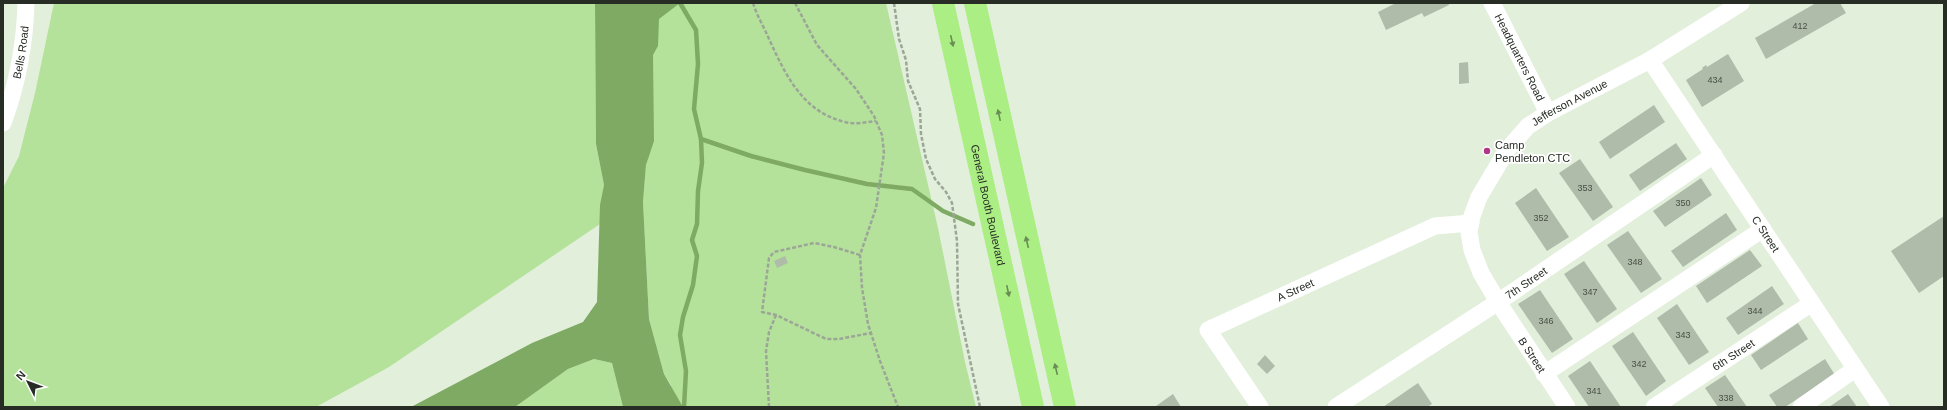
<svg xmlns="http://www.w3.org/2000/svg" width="1947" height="410" viewBox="0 0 1947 410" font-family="Arial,sans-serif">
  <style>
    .green { fill: #b4e29b }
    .water { fill: #7eaa64 }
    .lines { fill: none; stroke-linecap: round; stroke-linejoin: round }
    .stream { stroke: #7eaa64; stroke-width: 4.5 }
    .building { fill: #b0bcaa }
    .path { stroke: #9ca697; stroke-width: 2.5; stroke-dasharray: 4 2; stroke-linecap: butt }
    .minor { stroke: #fff; stroke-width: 17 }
    .highway { stroke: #abee83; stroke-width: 22 }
    .oneway { fill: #698d54 }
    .poi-dot { fill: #b23687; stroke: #fff; stroke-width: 1.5 }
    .labels { text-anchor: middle; stroke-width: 3.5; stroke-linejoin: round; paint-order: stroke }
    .number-label { font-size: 9px; fill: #495046 }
    .street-label { font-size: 11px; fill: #272c25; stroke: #fff }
    .poi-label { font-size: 11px; fill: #272c25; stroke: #fff; text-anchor: start }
  </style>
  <rect width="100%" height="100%" fill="#e2efdb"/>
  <g class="green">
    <polygon points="54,3 595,3 596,144 604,185 600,224 389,367 316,407 3,407 3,188 19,156 35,93"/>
    <polygon points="626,3 886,3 938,228 965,362 976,407 671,407 671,385 664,374 649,319 643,202 646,165 648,158"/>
    <polygon points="594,359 612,363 623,407 515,407 568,369"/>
  </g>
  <polygon class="water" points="595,3 680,3 659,19 658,46 653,55 654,141 646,165 643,202 649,319 664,374 683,407 623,407 612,363 594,359 568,369 515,407 411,407 532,343 583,322 597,302 600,205 604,185 596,144"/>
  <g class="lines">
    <g class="stream">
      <polyline points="680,3 696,30 698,64 694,109 701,139 751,156 805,170 867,184 912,189 943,211 973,224"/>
      <polyline points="684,407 686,371 680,335 683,317 693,285 697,256 692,240 697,224 698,191 702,163 701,139"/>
    </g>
  </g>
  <g class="building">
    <polygon points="1396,3 1448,3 1449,5 1424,17 1422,13 1386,30 1378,12"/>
    <polygon points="1816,3 1840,3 1846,13 1766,59 1755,38"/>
    <polygon points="1728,54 1744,81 1702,107 1686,80 1703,69 1702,68 1706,65 1707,67"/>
    <polygon points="1468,62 1469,83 1459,84 1459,63"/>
    <polygon points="1654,105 1665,122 1610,159 1599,142"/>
    <polygon points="1676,143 1687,159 1640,191 1629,175"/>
    <polygon points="1580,159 1613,207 1593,221 1559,173"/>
    <polygon points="1701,178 1712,195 1665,227 1653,211"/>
    <polygon points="1536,188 1569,237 1547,251 1515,203"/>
    <polygon points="1726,213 1737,230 1683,267 1671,251"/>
    <polygon points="1944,216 1944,276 1919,293 1891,251"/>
    <polygon points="1628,231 1662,279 1641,293 1607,245"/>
    <polygon points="1750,250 1762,266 1707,303 1696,286"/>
    <polygon points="785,256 788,263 777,268 774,261"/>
    <polygon points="1584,261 1617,309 1597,323 1564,274"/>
    <polygon points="1772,286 1784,304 1738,335 1726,318"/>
    <polygon points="1540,290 1573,339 1552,353 1518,304"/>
    <polygon points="1677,304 1709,352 1689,365 1657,318"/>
    <polygon points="1798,323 1808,339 1761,370 1751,355"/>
    <polygon points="1633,332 1666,381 1646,396 1612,346"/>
    <polygon points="1265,355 1275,366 1267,374 1257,364"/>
    <polygon points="1825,359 1835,375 1785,407 1777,407 1769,395"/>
    <polygon points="1590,361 1621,407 1589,407 1568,376"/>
    <polygon points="1725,375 1747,407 1718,407 1705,388"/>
    <polygon points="1418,383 1432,404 1427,407 1383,407"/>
    <polygon points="1173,394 1181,407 1157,407 1156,406"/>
    <polygon points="1848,394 1857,407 1829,407"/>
  </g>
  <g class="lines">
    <g class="path">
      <path d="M753 3C757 16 764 27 769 39 786 76 803 112 845 122 854 125 866 122 876 121"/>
      <polyline points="795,3 817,45 856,89 874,116 882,135 884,153 876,208 860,255 862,288 868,324 880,361 898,407"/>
      <polyline points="894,3 899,39 906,60 908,81 920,109 921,134 926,159 935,179 946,192 952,203 957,241 958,304 980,407"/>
      <polyline points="860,255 834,247 814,243 774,252 769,258 762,312 776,315 826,339 839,339 871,333"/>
      <polyline points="769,407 766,351 769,332 776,315"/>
    </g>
    <g class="minor">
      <path id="s1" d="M1492 3 1548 113"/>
      <path id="s2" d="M1650 60 1881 407"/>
      <path id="s3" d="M3 123C17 85 25 43 26 3"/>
      <polyline points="1544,374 1763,229"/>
      <path id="s4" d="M1260 407 1208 330 1435 226 1471 223"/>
      <path id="s5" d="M1336 407 1498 302 1714 155"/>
      <path id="s6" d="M1567 407 1498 302 1481 273 1472 250 1469 232 1472 216 1479 197 1507 150 1528 126 1548 113 1650 60 1741 3"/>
      <path id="s7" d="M1654 407 1812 303"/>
      <polyline points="1801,407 1855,369"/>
    </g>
    <g class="highway">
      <path id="s8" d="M943 3 1033 407"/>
      <polyline points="975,3 1065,407"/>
    </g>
  </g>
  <defs><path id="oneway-solid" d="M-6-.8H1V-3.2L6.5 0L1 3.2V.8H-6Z"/></defs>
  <g class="oneway">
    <use href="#oneway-solid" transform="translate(952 41) rotate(77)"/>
    <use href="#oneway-solid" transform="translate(999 115) rotate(-102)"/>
    <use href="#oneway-solid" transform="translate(1027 242) rotate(-103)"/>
    <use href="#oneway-solid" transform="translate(1008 291) rotate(78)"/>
    <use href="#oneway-solid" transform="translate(1056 369) rotate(-103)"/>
  </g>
  <circle class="poi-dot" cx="1487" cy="151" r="4"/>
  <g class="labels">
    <g class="number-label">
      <text x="1800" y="29">412</text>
      <text x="1715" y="83">434</text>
      <text x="1585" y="191">353</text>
      <text x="1683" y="206">350</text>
      <text x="1541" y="221">352</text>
      <text x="1635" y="265">348</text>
      <text x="1590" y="295">347</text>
      <text x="1755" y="314">344</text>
      <text x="1546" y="324">346</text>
      <text x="1683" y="338">343</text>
      <text x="1639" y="367">342</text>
      <text x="1594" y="394">341</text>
      <text x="1726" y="401">338</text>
    </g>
    <g class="street-label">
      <text dy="4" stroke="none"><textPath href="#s3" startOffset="73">Bells Road</textPath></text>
      <text dy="4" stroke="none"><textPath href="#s1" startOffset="61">Headquarters Road</textPath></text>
      <text dy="4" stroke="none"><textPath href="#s6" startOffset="373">Jefferson Avenue</textPath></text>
      <text dy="4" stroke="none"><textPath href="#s8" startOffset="207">General Booth Boulevard</textPath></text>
      <text dy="4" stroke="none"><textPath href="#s2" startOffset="209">C Street</textPath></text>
      <text dy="4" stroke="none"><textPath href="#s5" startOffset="227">7th Street</textPath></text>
      <text dy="4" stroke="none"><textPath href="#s4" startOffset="189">A Street</textPath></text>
      <text transform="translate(1532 355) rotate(57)" y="4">B Street</text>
      <text dy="4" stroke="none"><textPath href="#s7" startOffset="95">6th Street</textPath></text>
    </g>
    <g class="poi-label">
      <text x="1495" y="149">Camp<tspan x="1495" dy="13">Pendleton CTC</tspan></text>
    </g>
  </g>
  <rect width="1947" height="410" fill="none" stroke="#272c25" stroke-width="8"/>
  <g transform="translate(28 382) rotate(312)" stroke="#ffffff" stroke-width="3" paint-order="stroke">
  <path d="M0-3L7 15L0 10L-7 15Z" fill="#272c25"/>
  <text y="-6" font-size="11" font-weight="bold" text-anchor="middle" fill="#272c25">N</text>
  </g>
</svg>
